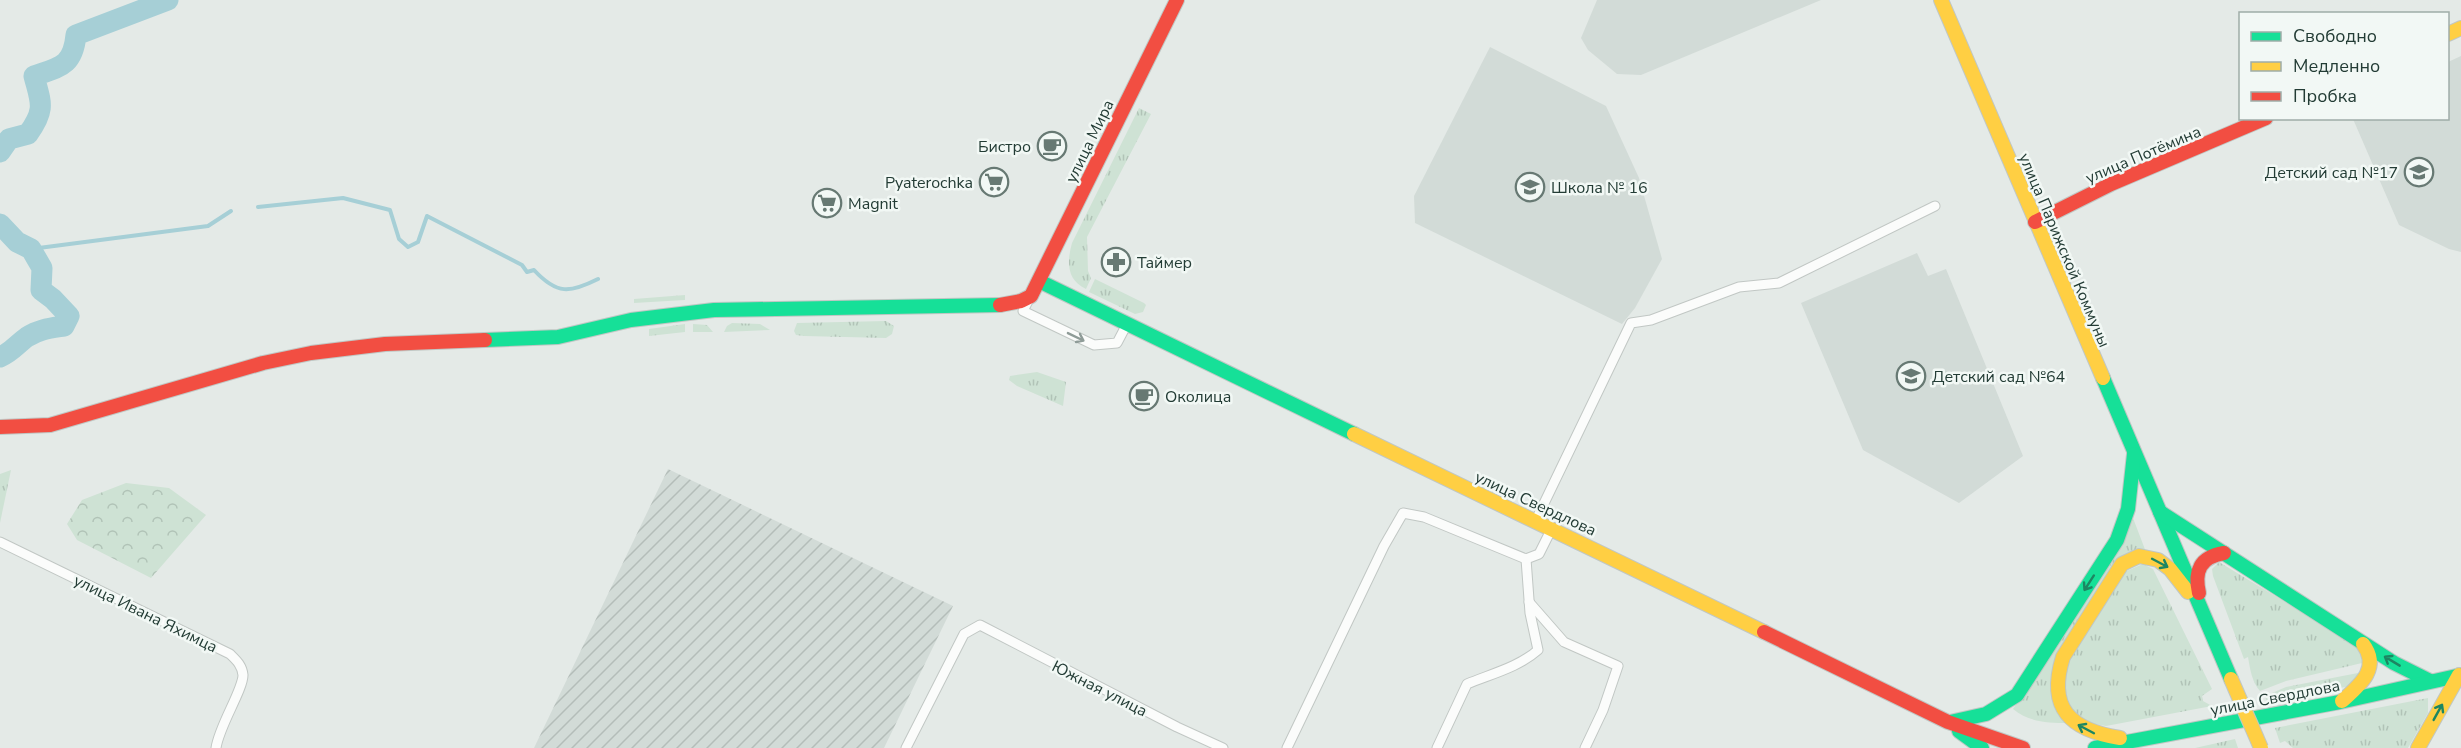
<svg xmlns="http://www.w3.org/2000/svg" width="2461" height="748" viewBox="0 0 2461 748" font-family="'Nunito Sans',sans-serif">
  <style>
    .built { fill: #d2dbd7 }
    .industrial { fill: url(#industrial-furrows) }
    .grass { fill: url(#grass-tufts) }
    .forest { fill: url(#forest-crowns) }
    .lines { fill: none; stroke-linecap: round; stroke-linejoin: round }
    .stream { stroke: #a6cfd6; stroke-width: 4 }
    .river { stroke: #a6cfd6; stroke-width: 21 }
    .street-casing { stroke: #c1c7c4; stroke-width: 11 }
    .fast-casing { stroke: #c0c7c4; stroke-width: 16 }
    .slow-casing { stroke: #c0c7c4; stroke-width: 16 }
    .jam-casing { stroke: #c0c7c4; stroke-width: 16 }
    .street { stroke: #fbfcfb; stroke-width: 9 }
    .fast { stroke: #16e098; stroke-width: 14 }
    .slow { stroke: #ffcf43; stroke-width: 14 }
    .jam { stroke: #f24e42; stroke-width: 14 }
    .slow-bridge-casing { stroke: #c0c7c4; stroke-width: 16; stroke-linecap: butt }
    .slow-bridge { stroke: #ffcf43; stroke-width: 14 }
    .oneway { stroke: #8f9c98 }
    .oneway2 { stroke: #1d8662 }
    .labels { text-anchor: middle; stroke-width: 5; stroke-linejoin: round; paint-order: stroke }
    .street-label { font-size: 16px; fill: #233c35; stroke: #f2f8f5 }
    .poi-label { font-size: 16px; fill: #233c35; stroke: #f2f8f5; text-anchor: start }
  </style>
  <defs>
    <pattern id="industrial-furrows" width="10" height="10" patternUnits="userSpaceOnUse" patternTransform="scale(1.5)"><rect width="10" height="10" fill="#d2dbd7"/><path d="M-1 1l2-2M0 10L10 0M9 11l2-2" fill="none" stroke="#b4bdb9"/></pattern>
    <pattern id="grass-tufts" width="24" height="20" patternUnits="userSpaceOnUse" patternTransform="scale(1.5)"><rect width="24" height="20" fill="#cee2d4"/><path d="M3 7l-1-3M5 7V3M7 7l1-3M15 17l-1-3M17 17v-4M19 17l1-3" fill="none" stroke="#b1c3b7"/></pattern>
    <pattern id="forest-crowns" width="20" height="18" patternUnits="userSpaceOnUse" patternTransform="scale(1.5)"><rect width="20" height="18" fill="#cee2d4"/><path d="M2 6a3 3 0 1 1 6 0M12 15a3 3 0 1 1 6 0" fill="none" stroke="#b1c3b7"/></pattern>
  </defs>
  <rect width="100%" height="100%" fill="#e4eae7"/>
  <g class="built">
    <polygon points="1597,0 1821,0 1641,75 1617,74 1588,50 1581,38"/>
    <polygon points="1490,47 1606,106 1639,178 1662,259 1635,308 1622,324 1415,223 1414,196"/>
    <polygon points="2461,56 2461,252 2449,249 2399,225 2353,119 2448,118 2448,62"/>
    <polygon points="1917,253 1928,276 1946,269 2023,456 1959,503 1863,450 1801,303"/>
  </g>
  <polygon class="industrial" points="668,469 953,606 884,748 534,748"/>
  <g class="grass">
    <path d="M1139 108 1151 114 1087 237 1088 271 1091 278 1086 289C1066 280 1067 261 1072 243Z"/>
    <polygon points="1095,279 1144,303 1146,305 1143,312 1135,314 1089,292"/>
    <polygon points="685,295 685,300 634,303 634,299"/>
    <polygon points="886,321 894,326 892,334 886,338 804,336 796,335 794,331 797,323"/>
    <polygon points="732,323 760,324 770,330 724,332 727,326"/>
    <polygon points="685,324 685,332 649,336 649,329"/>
    <polygon points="693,324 707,325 713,332 693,332"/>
    <polygon points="1037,372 1066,382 1063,406 1017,386 1009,380 1010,376"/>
    <polygon points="11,470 0,523 0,474"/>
    <path d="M2133 518 2146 552 2131 554 2058 655 2068 723C2047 723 2029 722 2013 709L2122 543Z"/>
    <path d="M2219 562 2351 642 2362 651V663L2286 681 2260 691C2252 682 2250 669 2248 657L2244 659 2213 576 2212 569Z"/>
    <polygon points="2143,564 2153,569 2212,689 2202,696 2203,701 2212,706 2106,726 2079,721 2070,712 2062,687 2068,662 2124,572"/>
    <polygon points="2363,672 2350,686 2267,703 2265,696 2286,687"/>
    <polygon points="2428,698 2428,713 2408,748 2293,748 2285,741 2280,743 2275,728"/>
    <polygon points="2235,739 2238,748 2195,748"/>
  </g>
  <polygon class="forest" points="126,483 169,488 206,515 151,578 77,540 67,524 82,500"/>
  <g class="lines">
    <g class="stream">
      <path d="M258 207 343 198 390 210 399 239 408 247 418 242 427 216 522 265 527 272 534 270C557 295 570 293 598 279"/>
      <polyline points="31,249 208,226 231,211"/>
    </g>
    <g class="river">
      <path d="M0 152 9 139 28 134C46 109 41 103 34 76 60 67 73 66 76 35L168 0"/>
      <path d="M0 224 17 242 31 249 42 268 41 290 53 299 69 316 64 326C51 328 39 329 27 337 17 344 12 352 0 357"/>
    </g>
    <g class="street-casing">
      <g id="street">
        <polyline points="1030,297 1023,311 1094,345 1117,343 1127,324"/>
        <polyline points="1536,520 1631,323 1651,320 1739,287 1779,283 1935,206"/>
        <path d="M0 542 230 654C236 660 242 665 243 675 243 690 219 726 216 748"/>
        <polyline points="1529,602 1564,642 1618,666 1603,710 1585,748"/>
        <polyline points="906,748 964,634 980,625 1177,727 1223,748"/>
        <polyline points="1287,748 1384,546 1403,513 1424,517 1526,559 1539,554 1552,528"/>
        <path d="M1437 748 1467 684C1491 674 1519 667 1538 650L1530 613 1526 559"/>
      </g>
    </g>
    <g class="fast-casing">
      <g id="fast">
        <polyline points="1039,281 1354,434"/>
        <polyline points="485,340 558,337 631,320 714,310 1000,305"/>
        <polyline points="2103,378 2231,679"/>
        <polyline points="2160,512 2394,663 2430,681"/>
        <polyline points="1950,722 1986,714 2017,695 2117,540 2128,509 2134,454"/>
        <polyline points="1959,731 1982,748"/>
        <polyline points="2095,748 2340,702 2461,675"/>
      </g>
    </g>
    <g class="slow-casing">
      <g id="slow">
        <polyline points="1941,0 2103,378"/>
        <polyline points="2448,34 2461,28"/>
        <polyline points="1354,434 1764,632"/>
        <path d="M2342 701C2360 685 2381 668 2363 644"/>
        <path d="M2120 738C2070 730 2047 708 2063 657L2122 564 2139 556 2158 560 2170 569 2188 592"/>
        <polyline points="2418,748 2459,675"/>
      </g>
    </g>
    <g class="jam-casing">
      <g id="jam">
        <polyline points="2035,222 2111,184 2266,118"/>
        <polyline points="1000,305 1021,301 1031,296 1177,0"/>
        <polyline points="0,427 50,425 263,363 311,353 385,344 485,340"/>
        <path d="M2199 593C2194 571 2200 557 2224 553"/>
        <polyline points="1764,632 1948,722 2023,748"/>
      </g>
    </g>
    <use href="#street" class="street"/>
    <use href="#fast" class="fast"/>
    <use href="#slow" class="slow"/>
    <use href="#jam" class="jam"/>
    <g class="slow-bridge-casing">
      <polyline id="slow-bridge" points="2231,679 2261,748"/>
    </g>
    <use href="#slow-bridge" class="slow-bridge"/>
  </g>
  <defs><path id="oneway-shaft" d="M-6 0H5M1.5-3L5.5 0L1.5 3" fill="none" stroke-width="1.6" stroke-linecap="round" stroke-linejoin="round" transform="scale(1.5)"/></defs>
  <use class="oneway" href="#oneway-shaft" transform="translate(1076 337) rotate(26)"/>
  <g class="oneway2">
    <use href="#oneway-shaft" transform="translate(2160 563) rotate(28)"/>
    <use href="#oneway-shaft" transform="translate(2089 583) rotate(123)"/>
    <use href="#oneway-shaft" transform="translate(2392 661) rotate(-149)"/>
    <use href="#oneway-shaft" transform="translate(2438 712) rotate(-61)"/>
    <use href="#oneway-shaft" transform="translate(2086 729) rotate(-152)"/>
  </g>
  <defs>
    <g id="cafe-ring" transform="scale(1.5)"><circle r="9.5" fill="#f2f8f5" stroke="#677973" stroke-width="1.5"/><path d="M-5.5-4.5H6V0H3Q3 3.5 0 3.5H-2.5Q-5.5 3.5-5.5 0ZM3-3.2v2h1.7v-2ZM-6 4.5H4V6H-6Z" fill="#677973"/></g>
    <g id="school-ring" transform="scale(1.5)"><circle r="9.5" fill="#f2f8f5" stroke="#677973" stroke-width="1.5"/><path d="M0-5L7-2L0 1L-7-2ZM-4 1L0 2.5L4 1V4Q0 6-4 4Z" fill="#677973"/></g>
    <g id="supermarket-ring" transform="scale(1.5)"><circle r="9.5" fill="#f2f8f5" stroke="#677973" stroke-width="1.5"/><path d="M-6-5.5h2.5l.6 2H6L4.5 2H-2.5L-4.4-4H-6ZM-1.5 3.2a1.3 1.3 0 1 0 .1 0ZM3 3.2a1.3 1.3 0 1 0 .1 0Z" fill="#677973"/></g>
    <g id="pharmacy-ring" transform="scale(1.5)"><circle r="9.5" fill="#f2f8f5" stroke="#677973" stroke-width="1.5"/><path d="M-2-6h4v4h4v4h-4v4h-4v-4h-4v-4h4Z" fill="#677973"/></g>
  </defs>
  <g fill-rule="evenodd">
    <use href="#cafe-ring" x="1052" y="146"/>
    <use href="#school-ring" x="2419" y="172"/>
    <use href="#supermarket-ring" x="994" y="182"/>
    <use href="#school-ring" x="1530" y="187"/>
    <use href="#supermarket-ring" x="827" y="203"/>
    <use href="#pharmacy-ring" x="1116" y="262"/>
    <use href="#school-ring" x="1911" y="376"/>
    <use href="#cafe-ring" x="1144" y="396"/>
  </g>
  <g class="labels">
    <g class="street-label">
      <text transform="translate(1089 141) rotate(-64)" y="6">улица Мира</text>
      <text transform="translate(2143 154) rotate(-23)" y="6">улица Потёмина</text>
      <text transform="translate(2065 250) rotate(67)" y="6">улица Парижской Коммуны</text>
      <text transform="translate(1536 503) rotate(25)" y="6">улица Свердлова</text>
      <text transform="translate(146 613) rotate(26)" y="6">улица Ивана Яхимца</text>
      <text transform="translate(1100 688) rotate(27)" y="6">Южная улица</text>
      <text transform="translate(2275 697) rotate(-11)" y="6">улица Свердлова</text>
    </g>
    <g class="poi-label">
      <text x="1031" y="152" text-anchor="end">Бистро</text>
      <text x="2398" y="178" text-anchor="end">Детский сад №17</text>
      <text x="973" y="188" text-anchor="end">Pyaterochka</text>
      <text x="1551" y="193">Школа № 16</text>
      <text x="848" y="209">Magnit</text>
      <text x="1137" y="268">Таймер</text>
      <text x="1932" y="382">Детский сад №64</text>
      <text x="1165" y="402">Околица</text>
    </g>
  </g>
  <rect x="2239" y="12" width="210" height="108" fill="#f2f8f5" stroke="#9fada8" stroke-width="1.5"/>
  <rect x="2251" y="32" width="30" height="9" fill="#16e098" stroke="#9fada8" stroke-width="1.5"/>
  <text x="2293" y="42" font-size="18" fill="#233c35">Свободно</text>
  <rect x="2251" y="62" width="30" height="9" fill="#ffcf43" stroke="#9fada8" stroke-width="1.5"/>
  <text x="2293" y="72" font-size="18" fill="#233c35">Медленно</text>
  <rect x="2251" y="92" width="30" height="9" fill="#f24e42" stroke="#9fada8" stroke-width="1.5"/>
  <text x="2293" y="102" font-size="18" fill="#233c35">Пробка</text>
</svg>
